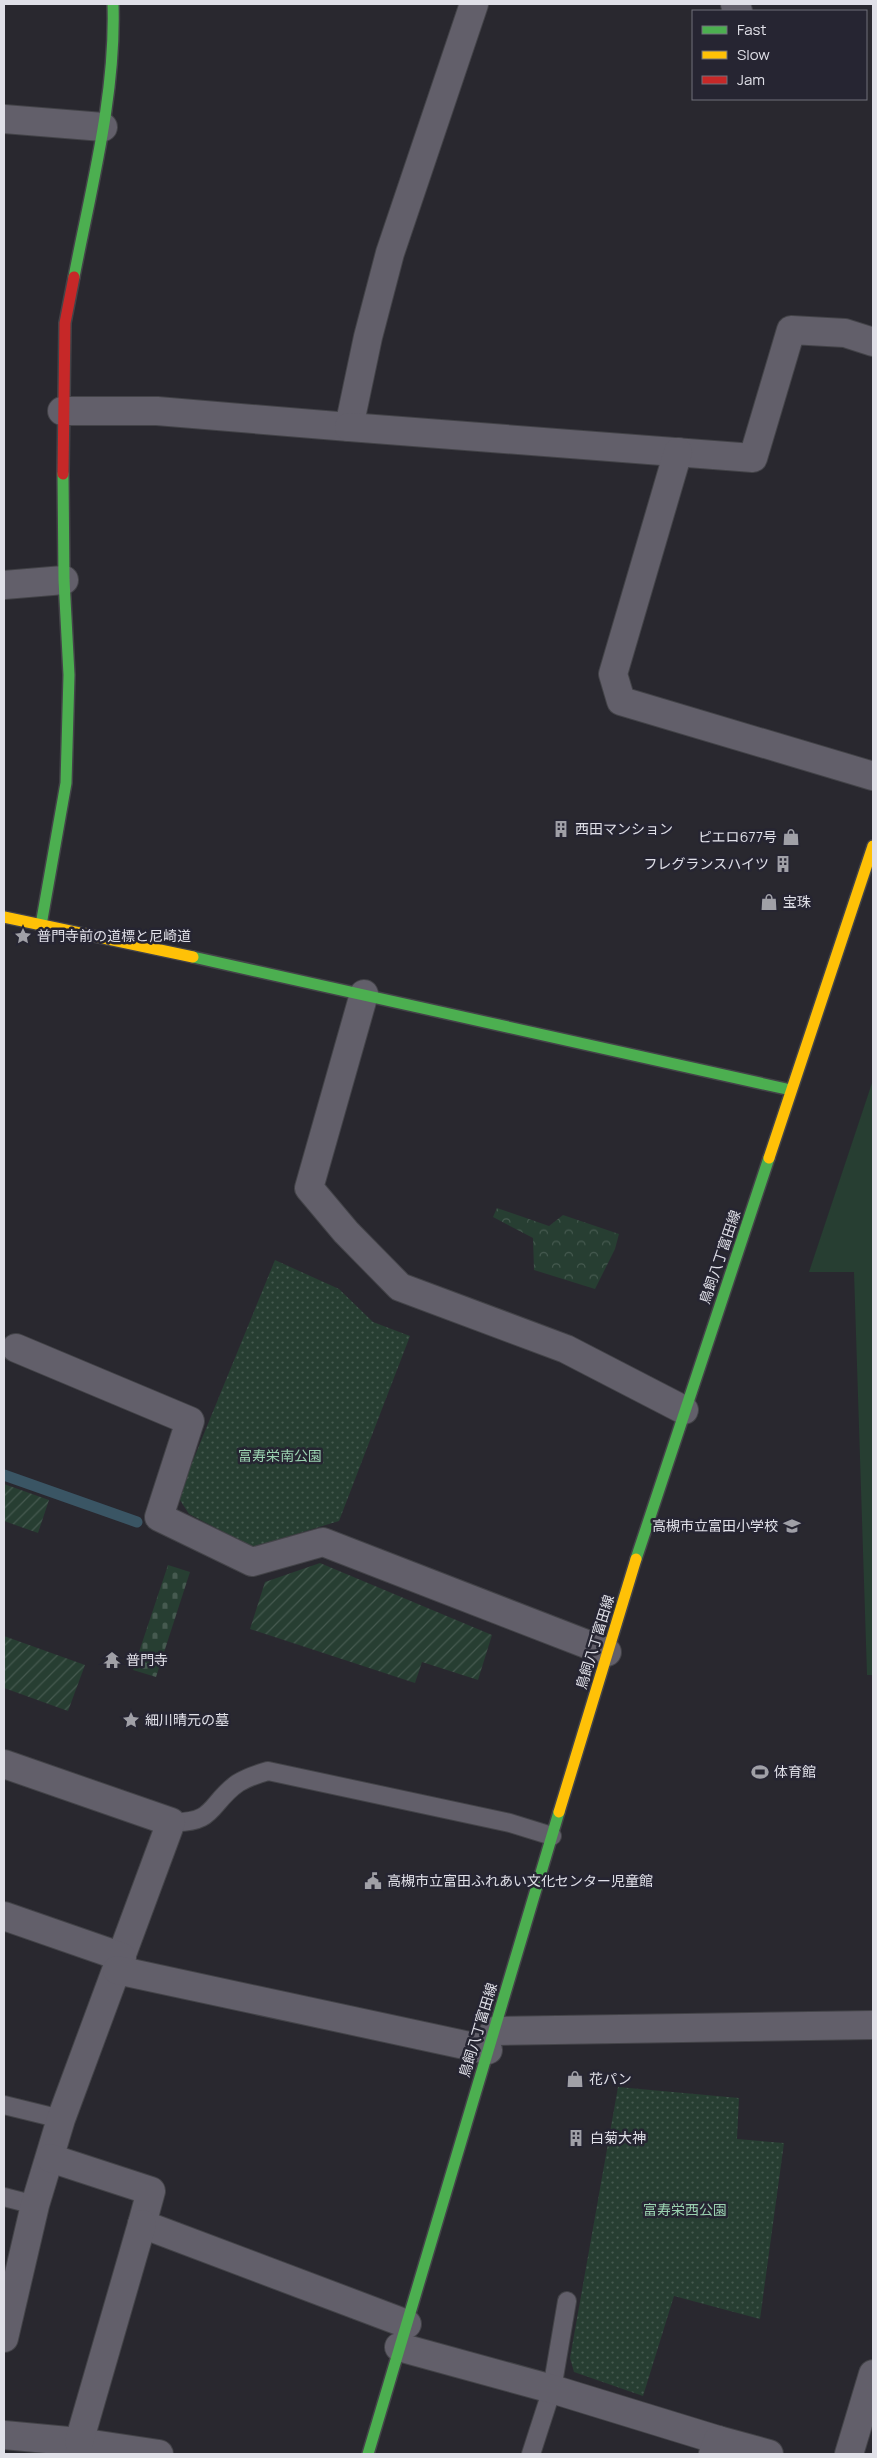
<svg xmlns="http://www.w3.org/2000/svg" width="877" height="2458" viewBox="0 0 877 2458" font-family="Manrope,'Noto Sans JP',sans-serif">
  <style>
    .grass { fill: #273e32 }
    .forest { fill: url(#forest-crowns) }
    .cemetery { fill: url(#cemetery-stones) }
    .park { fill: url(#park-dots) }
    .garden { fill: url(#garden-furrows) }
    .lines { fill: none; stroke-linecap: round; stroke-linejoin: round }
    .stream { stroke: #3a5564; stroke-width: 11 }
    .lane-casing { stroke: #434348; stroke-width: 20 }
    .street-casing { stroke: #434348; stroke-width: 30 }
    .fast-casing { stroke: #434348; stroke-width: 14 }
    .slow-casing { stroke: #434348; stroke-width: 14 }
    .jam-casing { stroke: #434348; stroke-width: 14 }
    .lane { stroke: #625f6a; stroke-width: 18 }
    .street { stroke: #625f6a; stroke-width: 28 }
    .fast { stroke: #4caf50; stroke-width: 11 }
    .slow { stroke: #ffc107; stroke-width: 11 }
    .jam { stroke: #c62828; stroke-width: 11 }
    .labels { text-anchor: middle; stroke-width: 5; stroke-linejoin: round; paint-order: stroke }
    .poi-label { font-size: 14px; fill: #e0e0e8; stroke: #262532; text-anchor: start }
    .street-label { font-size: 14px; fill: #e0e0e8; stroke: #262532 }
    .park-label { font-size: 14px; fill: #9ad1b0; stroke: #262532 }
  </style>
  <defs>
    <pattern id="forest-crowns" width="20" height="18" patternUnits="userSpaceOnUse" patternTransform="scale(1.25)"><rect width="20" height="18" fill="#273e32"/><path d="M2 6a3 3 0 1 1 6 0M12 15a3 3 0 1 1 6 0" fill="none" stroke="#465a50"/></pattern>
    <pattern id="cemetery-stones" width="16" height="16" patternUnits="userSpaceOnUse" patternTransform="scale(1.25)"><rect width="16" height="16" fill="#273e32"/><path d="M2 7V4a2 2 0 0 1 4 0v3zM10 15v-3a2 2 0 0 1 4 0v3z" fill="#465a50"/></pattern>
    <pattern id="park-dots" width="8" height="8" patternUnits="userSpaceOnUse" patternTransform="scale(1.25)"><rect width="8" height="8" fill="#273e32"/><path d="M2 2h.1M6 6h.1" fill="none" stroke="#465a50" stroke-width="1.8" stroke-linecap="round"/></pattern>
    <pattern id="garden-furrows" width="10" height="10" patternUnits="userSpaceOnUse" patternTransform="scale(1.25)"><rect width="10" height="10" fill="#273e32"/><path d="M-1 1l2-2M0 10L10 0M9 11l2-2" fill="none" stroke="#465a50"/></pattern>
  </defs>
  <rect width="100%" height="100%" fill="#29282f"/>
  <polygon class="grass" points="873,1080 873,1675 867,1675 854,1272 809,1272"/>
  <polygon class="forest" points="497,1208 549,1226 563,1215 619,1234 615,1249 595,1289 534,1270 533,1238 493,1217"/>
  <polygon class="cemetery" points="168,1565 190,1572 156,1677 133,1670"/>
  <g class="park">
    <polygon points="275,1260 339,1289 373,1322 410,1336 339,1521 253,1547 189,1514 178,1497"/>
    <polygon points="618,2087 739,2098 737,2139 784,2143 760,2319 674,2296 643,2396 574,2372 570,2358"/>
  </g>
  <g class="garden">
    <polygon points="4,1484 49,1500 38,1533 4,1521"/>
    <polygon points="320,1563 492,1635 478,1680 422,1662 415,1683 250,1629 265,1582"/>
    <polygon points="4,1636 85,1665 68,1711 4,1688"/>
  </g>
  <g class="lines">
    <polyline class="stream" points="4,1475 137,1522"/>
    <g class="lane-casing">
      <g id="lane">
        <path d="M171 1822C216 1824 209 1803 238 1783 248 1777 257 1774 268 1771L510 1823 552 1836"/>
        <polyline points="4,2105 61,2119"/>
        <polyline points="4,2197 35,2205"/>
        <polyline points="531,2454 552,2389 567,2301"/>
      </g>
    </g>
    <g class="street-casing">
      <g id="street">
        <polyline points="735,4 738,11"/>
        <polyline points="4,119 103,127"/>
        <polyline points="62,411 157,411 349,427 368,337 390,253 474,4"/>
        <polyline points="349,427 753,458 791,330 845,333 873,342"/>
        <polyline points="678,452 613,674 621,701 873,776"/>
        <polyline points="4,585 64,580"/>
        <polyline points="364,994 309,1188 346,1232 400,1287 566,1349 684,1410"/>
        <polyline points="16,1348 190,1421 159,1517 252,1562 323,1542 607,1652"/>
        <polyline points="4,1764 171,1822 61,2119 35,2205 4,2338"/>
        <polyline points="4,1916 122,1957"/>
        <polyline points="117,1970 488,2050"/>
        <polyline points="494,2031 873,2025"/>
        <polyline points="50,2158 151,2191 142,2224 407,2324"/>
        <polyline points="399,2347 552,2389 718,2440"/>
        <polyline points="4,2435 79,2442 159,2454"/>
        <polyline points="79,2442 142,2224"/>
        <polyline points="713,2454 718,2440 769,2454"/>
        <polyline points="849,2454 873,2374"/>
      </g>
    </g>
    <g class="fast-casing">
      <g id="fast">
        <path d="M74 277C91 188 116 95 113 4"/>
        <polyline points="41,925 66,783 69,675 64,580 63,474"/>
        <polyline points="193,957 791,1090"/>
        <polyline points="636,1559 769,1158"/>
        <polyline points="368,2454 559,1812"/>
      </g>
    </g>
    <g class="slow-casing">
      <g id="slow">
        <polyline points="4,917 193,957"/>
        <polyline points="769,1158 873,846"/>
        <polyline points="559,1812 636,1559"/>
      </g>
    </g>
    <g class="jam-casing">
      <polyline id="jam" points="63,474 65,323 74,277"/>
    </g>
    <use href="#lane" class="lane"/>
    <use href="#street" class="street"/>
    <use href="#fast" class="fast"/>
    <use href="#slow" class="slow"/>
    <use href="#jam" class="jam"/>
  </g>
  <defs>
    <g id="building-bare" transform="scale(1.35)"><path d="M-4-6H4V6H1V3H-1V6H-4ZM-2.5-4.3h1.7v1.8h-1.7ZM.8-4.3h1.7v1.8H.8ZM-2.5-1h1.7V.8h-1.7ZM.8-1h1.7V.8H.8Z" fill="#a0a0a7" stroke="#262532" stroke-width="2.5" paint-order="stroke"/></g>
    <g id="shop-bare" transform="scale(1.35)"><path d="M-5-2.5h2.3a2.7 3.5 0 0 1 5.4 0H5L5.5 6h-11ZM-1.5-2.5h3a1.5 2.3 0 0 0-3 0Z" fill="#a0a0a7" stroke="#262532" stroke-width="2.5" paint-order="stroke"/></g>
    <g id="sight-bare" transform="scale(1.35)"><path d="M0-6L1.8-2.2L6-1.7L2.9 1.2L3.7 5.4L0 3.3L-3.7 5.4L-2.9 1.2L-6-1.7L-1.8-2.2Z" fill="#a0a0a7" stroke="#262532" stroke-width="2.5" paint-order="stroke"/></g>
    <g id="school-bare" transform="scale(1.35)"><path d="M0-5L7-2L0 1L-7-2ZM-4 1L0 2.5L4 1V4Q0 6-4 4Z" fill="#a0a0a7" stroke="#262532" stroke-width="2.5" paint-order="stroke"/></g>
    <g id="temple-bare" transform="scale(1.35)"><path d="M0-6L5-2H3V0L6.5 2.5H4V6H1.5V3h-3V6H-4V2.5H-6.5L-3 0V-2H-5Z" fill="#a0a0a7" stroke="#262532" stroke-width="2.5" paint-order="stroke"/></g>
    <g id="stadium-bare" transform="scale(1.35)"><path d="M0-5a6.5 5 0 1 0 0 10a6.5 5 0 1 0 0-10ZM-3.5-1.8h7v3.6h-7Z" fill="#a0a0a7" stroke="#262532" stroke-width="2.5" paint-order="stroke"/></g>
    <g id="civic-bare" transform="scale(1.35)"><path d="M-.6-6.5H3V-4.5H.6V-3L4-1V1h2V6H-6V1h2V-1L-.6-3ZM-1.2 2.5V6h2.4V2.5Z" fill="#a0a0a7" stroke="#262532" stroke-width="2.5" paint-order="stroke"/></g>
  </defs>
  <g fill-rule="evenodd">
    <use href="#building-bare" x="561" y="829"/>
    <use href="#shop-bare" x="791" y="837"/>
    <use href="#building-bare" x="783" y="864"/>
    <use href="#shop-bare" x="769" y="902"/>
    <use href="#sight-bare" x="23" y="936"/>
    <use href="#school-bare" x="792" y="1526"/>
    <use href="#temple-bare" x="112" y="1660"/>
    <use href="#sight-bare" x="131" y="1720"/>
    <use href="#stadium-bare" x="760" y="1772"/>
    <use href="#civic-bare" x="373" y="1881"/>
    <use href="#shop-bare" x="575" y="2079"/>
    <use href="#building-bare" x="576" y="2138"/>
  </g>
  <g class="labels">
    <g class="poi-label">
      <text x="575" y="834">西田マンション</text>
      <text x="777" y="842" text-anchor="end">ピエロ677号</text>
      <text x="769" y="869" text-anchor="end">フレグランスハイツ</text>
      <text x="783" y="907">宝珠</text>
      <text x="37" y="941">普門寺前の道標と尼崎道</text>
      <text x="778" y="1531" text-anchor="end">高槻市立富田小学校</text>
      <text x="126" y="1665">普門寺</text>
      <text x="145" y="1725">細川晴元の墓</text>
      <text x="774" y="1777">体育館</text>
      <text x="387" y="1886">高槻市立富田ふれあい文化センター児童館</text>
      <text x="589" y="2084">花パン</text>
      <text x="590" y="2143">白菊大神</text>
    </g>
    <g class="street-label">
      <text transform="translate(720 1257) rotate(-71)" y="5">鳥飼八丁富田線</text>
      <text transform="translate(595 1642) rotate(-73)" y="5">鳥飼八丁富田線</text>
      <text transform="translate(478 2030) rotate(-73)" y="5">鳥飼八丁富田線</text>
    </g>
    <g class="park-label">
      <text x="280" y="1461">富寿栄南公園</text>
      <text x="685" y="2215">富寿栄西公園</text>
    </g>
  </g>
  <rect width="877" height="2458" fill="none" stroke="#e0e0e8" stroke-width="10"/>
  <rect x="692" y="10" width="175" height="90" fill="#262532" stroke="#70707b"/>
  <rect x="702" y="26" width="25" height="8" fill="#4caf50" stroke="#70707b"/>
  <text x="737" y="35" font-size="15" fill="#e0e0e8">Fast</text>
  <rect x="702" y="51" width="25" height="8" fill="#ffc107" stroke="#70707b"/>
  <text x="737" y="60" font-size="15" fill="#e0e0e8">Slow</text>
  <rect x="702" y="76" width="25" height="8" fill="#c62828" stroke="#70707b"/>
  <text x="737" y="85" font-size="15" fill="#e0e0e8">Jam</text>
</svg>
